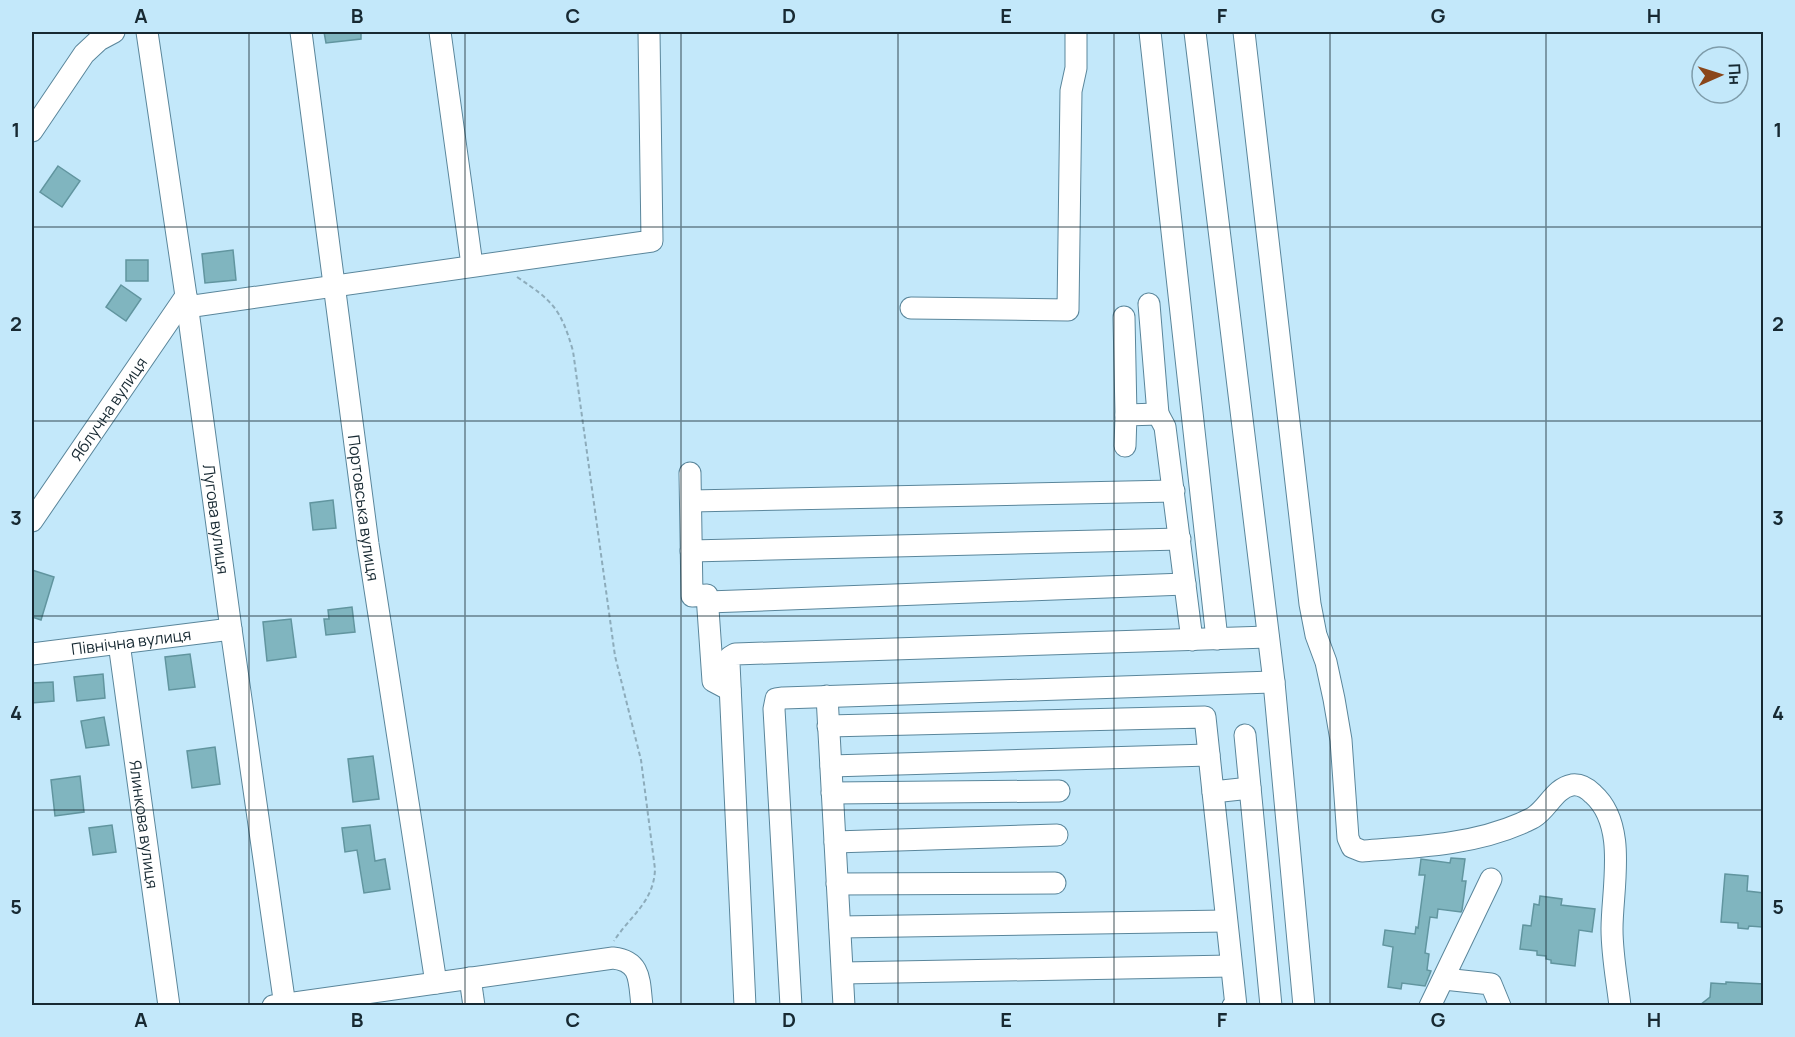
<svg xmlns="http://www.w3.org/2000/svg" width="1795" height="1037" viewBox="0 0 1795 1037" font-family="Manrope,sans-serif">
  <style>
    .building { fill: #80b5bf; stroke: #61959f; stroke-width: 1.5 }
    .lines { fill: none; stroke-linecap: round; stroke-linejoin: round }
    .minor-casing { stroke: #5a869b; stroke-width: 23 }
    .path { stroke: #8dacbb; stroke-width: 2; stroke-dasharray: 4.5 3; stroke-linecap: butt }
    .minor { stroke: #fff; stroke-width: 21 }
    .grid { fill: none; stroke: #172932; stroke-width: 1.5; stroke-opacity: 0.55 }
    .labels { text-anchor: middle; stroke-width: 4.5; stroke-linejoin: round; paint-order: stroke }
    .street-label { font-size: 16px; fill: #172932; stroke: #c3e8fa }
    .neatline { fill: none; stroke: #172932; stroke-width: 2 }
    .grid-label { font-size: 20px; text-anchor: middle; font-weight: bold; fill: #172932 }
  </style>
  <rect width="100%" height="100%" fill="#c3e8fa"/>
  <g class="building">
    <polygon points="324,32 361,32 361,39 326,43"/>
    <polygon points="58,166 80,181 62,207 40,192"/>
    <polygon points="233,250 236,280 205,283 202,254"/>
    <rect x="126" y="260" width="22" height="21"/>
    <polygon points="121,285 141,299 126,321 106,307"/>
    <polygon points="333,500 336,528 313,530 310,503"/>
    <polygon points="32,570 54,577 41,620 32,617"/>
    <polygon points="352,607 355,632 326,635 324,619 329,619 328,610"/>
    <polygon points="291,619 296,657 267,661 263,622"/>
    <polygon points="190,654 195,687 169,690 165,657"/>
    <polygon points="103,674 105,698 77,701 74,677"/>
    <polygon points="53,682 54,701 32,703 32,683"/>
    <polygon points="104,717 109,745 86,748 81,721"/>
    <polygon points="215,747 220,784 192,788 187,751"/>
    <polygon points="373,756 379,799 353,802 348,759"/>
    <polygon points="80,776 84,812 55,816 51,780"/>
    <polygon points="112,825 116,852 93,855 89,828"/>
    <polygon points="370,825 375,861 385,859 390,889 364,893 357,850 345,852 342,828"/>
    <polygon points="1451,858 1465,859 1462,881 1466,881 1462,910 1461,912 1438,909 1437,918 1430,917 1425,953 1429,954 1427,970 1431,971 1425,986 1402,983 1401,989 1388,987 1393,947 1383,945 1385,930 1415,934 1416,927 1418,928 1425,875 1419,875 1421,859 1450,863"/>
    <polygon points="1725,874 1748,876 1747,891 1764,893 1762,927 1749,926 1748,929 1738,928 1738,923 1721,922"/>
    <polygon points="1540,896 1562,899 1561,905 1595,909 1592,932 1579,930 1575,966 1551,963 1551,960 1546,959 1546,956 1537,955 1537,951 1520,949 1523,925 1531,926 1534,904 1539,905"/>
    <polygon points="1726,982 1764,984 1764,1005 1700,1005 1710,997 1711,983 1726,984"/>
  </g>
  <g class="lines">
    <g class="minor-casing">
      <g id="minor">
        <path id="s1" d="M147 32 186 296 231 629 285 1006"/>
        <path id="s2" d="M301 32 368 544 436 983"/>
        <polyline points="440,32 472,265"/>
        <polyline points="1150,32 1217,639"/>
        <polyline points="1195,32 1274,682 1304,1006"/>
        <path d="M1244 32 1310 604 1316 635 1326 662 1334 699 1341 740 1348 838 1352 847 1362 851C1416 847 1472 845 1522 823 1526 821 1531 819 1534 817 1548 808 1555 788 1572 785 1580 784 1588 789 1593 794 1628 825 1612 888 1612 929 1612 955 1617 980 1620 1006"/>
        <polyline points="32,131 84,54 99,40 114,32"/>
        <polyline points="1149,304 1158,414"/>
        <polyline points="187,307 652,241 649,32"/>
        <polyline points="911,308 1068,310 1071,91 1076,68 1076,32"/>
        <polyline points="1124,317 1126,415"/>
        <polyline points="1125,446 1126,415 1158,414 1165,427 1192,640"/>
        <polyline points="690,473 692,596 707,595 713,681 730,690"/>
        <polyline points="691,501 1174,491"/>
        <path id="s3" d="M32 521 186 296"/>
        <polyline points="691,551 1180,539"/>
        <polyline points="708,602 1185,584"/>
        <path id="s4" d="M119 643 169 1006"/>
        <path id="s5" d="M32 654 231 629"/>
        <polyline points="827,696 844,1006"/>
        <polyline points="828,726 1205,717 1213,792 1250,788"/>
        <polyline points="1245,735 1271,1006"/>
        <polyline points="831,766 1209,755"/>
        <polyline points="1213,792 1236,1006 1233,1006"/>
        <polyline points="832,793 1059,791"/>
        <polyline points="835,842 1057,835"/>
        <polyline points="837,884 1055,883"/>
        <polyline points="840,927 1226,921"/>
        <polyline points="843,973 1231,966"/>
        <polyline points="470,978 474,1006"/>
        <polyline points="1444,979 1491,984 1500,1006"/>
        <path d="M273 1006 613 958C642 961 639 982 642 1006"/>
        <polyline points="745,1006 729,663 730,657 735,654 1268,637"/>
        <polyline points="791,1006 774,709 776,699 783,698 1274,682"/>
        <polyline points="1430,1006 1491,879"/>
      </g>
    </g>
    <path class="path" d="M517 277C553 301 561 309 573 351L615 656 641 760 655 869C654 902 630 916 614 941"/>
    <use href="#minor" class="minor"/>
  </g>
  <path class="grid" d="M249 32V1006M465 32V1006M681 32V1006M898 32V1006M1114 32V1006M1330 32V1006M1546 32V1006M32 227H1764M32 421H1764M32 616H1764M32 810H1764"/>
  <g class="labels">
    <g class="street-label">
      <text dy="6" stroke="none"><textPath href="#s3" startOffset="136">Яблучна вулиця</textPath></text>
      <text dy="6" stroke="none"><textPath href="#s2" startOffset="480">Портовська вулиця</textPath></text>
      <text dy="6" stroke="none"><textPath href="#s1" startOffset="492">Лугова вулиця</textPath></text>
      <text dy="6" stroke="none"><textPath href="#s5" startOffset="100">Північна вулиця</textPath></text>
      <text dy="6" stroke="none"><textPath href="#s4" startOffset="183">Ялинкова вулиця</textPath></text>
    </g>
  </g>
  <rect width="1795" height="1037" fill="none" stroke="#c3e8fa" stroke-width="66"/>
  <g transform="translate(1720 75) rotate(87)"><circle r="28" fill="#c3e8fa" stroke="#7e9caa" stroke-width="1.5"/>
  <path d="M0-4.5L10 22L0 15L-10 22Z" fill="#8a461a"/>
  <text y="-9" font-size="16" font-weight="bold" text-anchor="middle" fill="#172932">Пн</text>
  </g>
  <rect x="33" y="33" width="1729" height="971" class="neatline"/>
  <g class="grid-label">
    <text x="141" y="23">A</text>
    <text x="357" y="23">B</text>
    <text x="573" y="23">C</text>
    <text x="789" y="23">D</text>
    <text x="1006" y="23">E</text>
    <text x="1222" y="23">F</text>
    <text x="1438" y="23">G</text>
    <text x="1654" y="23">H</text>
    <text x="16" y="137">1</text>
    <text x="1778" y="137">1</text>
    <text x="16" y="331">2</text>
    <text x="1778" y="331">2</text>
    <text x="16" y="525">3</text>
    <text x="1778" y="525">3</text>
    <text x="16" y="720">4</text>
    <text x="1778" y="720">4</text>
    <text x="16" y="914">5</text>
    <text x="1778" y="914">5</text>
    <text x="141" y="1027">A</text>
    <text x="357" y="1027">B</text>
    <text x="573" y="1027">C</text>
    <text x="789" y="1027">D</text>
    <text x="1006" y="1027">E</text>
    <text x="1222" y="1027">F</text>
    <text x="1438" y="1027">G</text>
    <text x="1654" y="1027">H</text>
  </g>
</svg>
